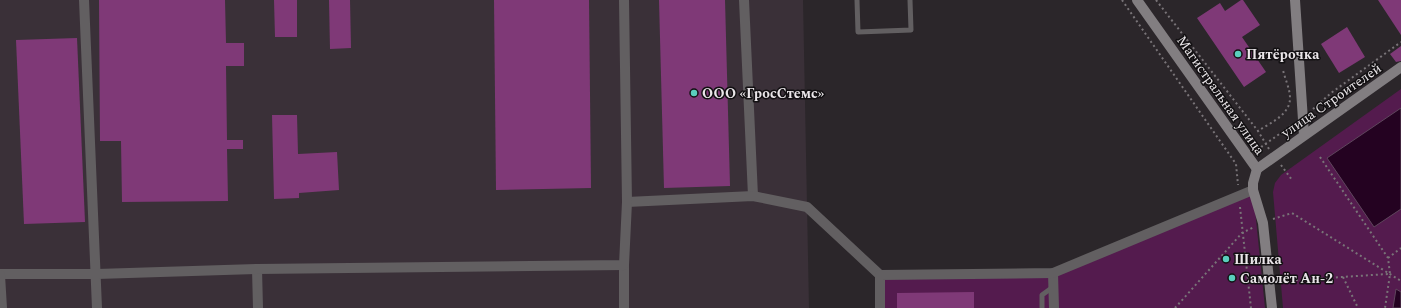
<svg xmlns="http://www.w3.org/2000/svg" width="1401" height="308" viewBox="0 0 1401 308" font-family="Spectral,serif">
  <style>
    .built { fill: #3a3038 }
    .green { fill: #541b4e }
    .water { fill: #240221; stroke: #5f465d }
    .building { fill: #7f3977 }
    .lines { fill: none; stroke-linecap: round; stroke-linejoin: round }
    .path { stroke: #797478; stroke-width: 2; stroke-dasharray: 2 3; stroke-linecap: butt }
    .lane { stroke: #625f61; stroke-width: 5 }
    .street { stroke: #625f61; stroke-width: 10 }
    .secondary { stroke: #827e81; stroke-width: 10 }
    .poi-dot { fill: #5acebd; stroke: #121012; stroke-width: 1.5 }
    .labels { text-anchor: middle; stroke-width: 3; stroke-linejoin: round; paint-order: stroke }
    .poi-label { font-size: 14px; font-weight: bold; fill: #eae6e9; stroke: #121012; text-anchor: start }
    .street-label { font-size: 14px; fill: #eae6e9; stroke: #121012 }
  </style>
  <rect width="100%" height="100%" fill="#2b262a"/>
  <polygon class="built" points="0,0 803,0 809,308 0,308"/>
  <g class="green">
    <polygon points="1401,89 1401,308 1283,308 1273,192 1275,183 1281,175"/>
    <polygon points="1253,190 1265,308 881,308 880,275 1053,273"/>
  </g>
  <g class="water">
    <polygon points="1401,108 1401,209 1374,227 1327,158"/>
    <polygon points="1396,289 1401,292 1401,308 1393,308"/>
  </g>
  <g class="building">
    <polygon points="99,0 225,0 226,43 244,43 244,66 226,66 227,140 243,140 243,149 227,149 228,201 122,202 121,141 100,141"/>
    <polygon points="274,0 297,0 297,37 275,37"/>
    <polygon points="329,0 350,0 351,48 330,49"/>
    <polygon points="494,0 589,0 591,188 496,190"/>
    <polygon points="659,0 725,0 730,186 664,188"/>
    <polygon points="1241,0 1243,0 1260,25 1242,37 1266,72 1244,87 1197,18 1220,3 1225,11"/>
    <polygon points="1378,0 1401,0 1401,35"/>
    <polygon points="1347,27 1365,57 1339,73 1321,44"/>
    <polygon points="77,38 85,222 24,224 16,40"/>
    <polygon points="1401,46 1401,61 1396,62 1390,54"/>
    <polygon points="272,115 297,115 298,154 337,152 339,190 299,193 299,198 274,199"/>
    <polygon points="974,292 974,308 897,308 897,293"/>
  </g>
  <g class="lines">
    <g class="path">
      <polyline points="1122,0 1236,164 1238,185"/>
      <polyline points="1156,0 1258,131"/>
      <polyline points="1313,109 1331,93 1401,42"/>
      <path d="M1269 149 1258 131C1270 123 1290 115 1290 98 1290 89 1285 79 1283 70"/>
      <polyline points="1257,150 1292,125"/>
      <polyline points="1320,157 1388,258 1390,274 1385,308"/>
      <polyline points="1281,165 1292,180"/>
      <polyline points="1240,207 1251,308"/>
      <polyline points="1273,219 1292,213 1401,281"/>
      <polyline points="1388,258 1401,248"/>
      <polyline points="1343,277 1358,308"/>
      <polyline points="1296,280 1388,274"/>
      <polyline points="1175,308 1242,233 1254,227"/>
    </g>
    <g class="lane">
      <polyline points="857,0 858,32 911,30 910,0"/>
      <polyline points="1042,308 1042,295 1053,287"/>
    </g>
    <g class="street">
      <polyline points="84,0 97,308"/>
      <polyline points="744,0 753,196"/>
      <polyline points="627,202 753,196 807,207 880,275"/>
      <polyline points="624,265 624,308"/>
      <polyline points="257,269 258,308"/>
      <polyline points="1053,273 1054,308"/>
      <polyline points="0,274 97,274 257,269 624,265 627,202 624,0"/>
      <polyline points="0,275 2,308"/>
      <polyline points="880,308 880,275 1053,273 1253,190"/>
    </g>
    <g class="secondary">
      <polyline points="1137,0 1257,169"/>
      <polyline points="1295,0 1304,135"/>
      <polyline points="1257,169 1401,67"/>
      <polyline points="1257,169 1253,183 1253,190 1263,223 1272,308"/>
    </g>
  </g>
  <g class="poi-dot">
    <circle cx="1238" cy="54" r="4"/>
    <circle cx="694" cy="93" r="4"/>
    <circle cx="1226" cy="259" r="4"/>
    <circle cx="1232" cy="278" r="4"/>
  </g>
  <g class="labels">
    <g class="poi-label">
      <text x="1246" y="59">Пятёрочка</text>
      <text x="702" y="98">ООО «ГросСтемс»</text>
      <text x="1234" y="264">Шилка</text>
      <text x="1240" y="283">Самолёт Ан-2</text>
    </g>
    <g class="street-label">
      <text transform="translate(1221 95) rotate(55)" y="5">Магистральная улица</text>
      <text transform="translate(1331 100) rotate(-35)" y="5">улица Строителей</text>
    </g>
  </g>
</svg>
